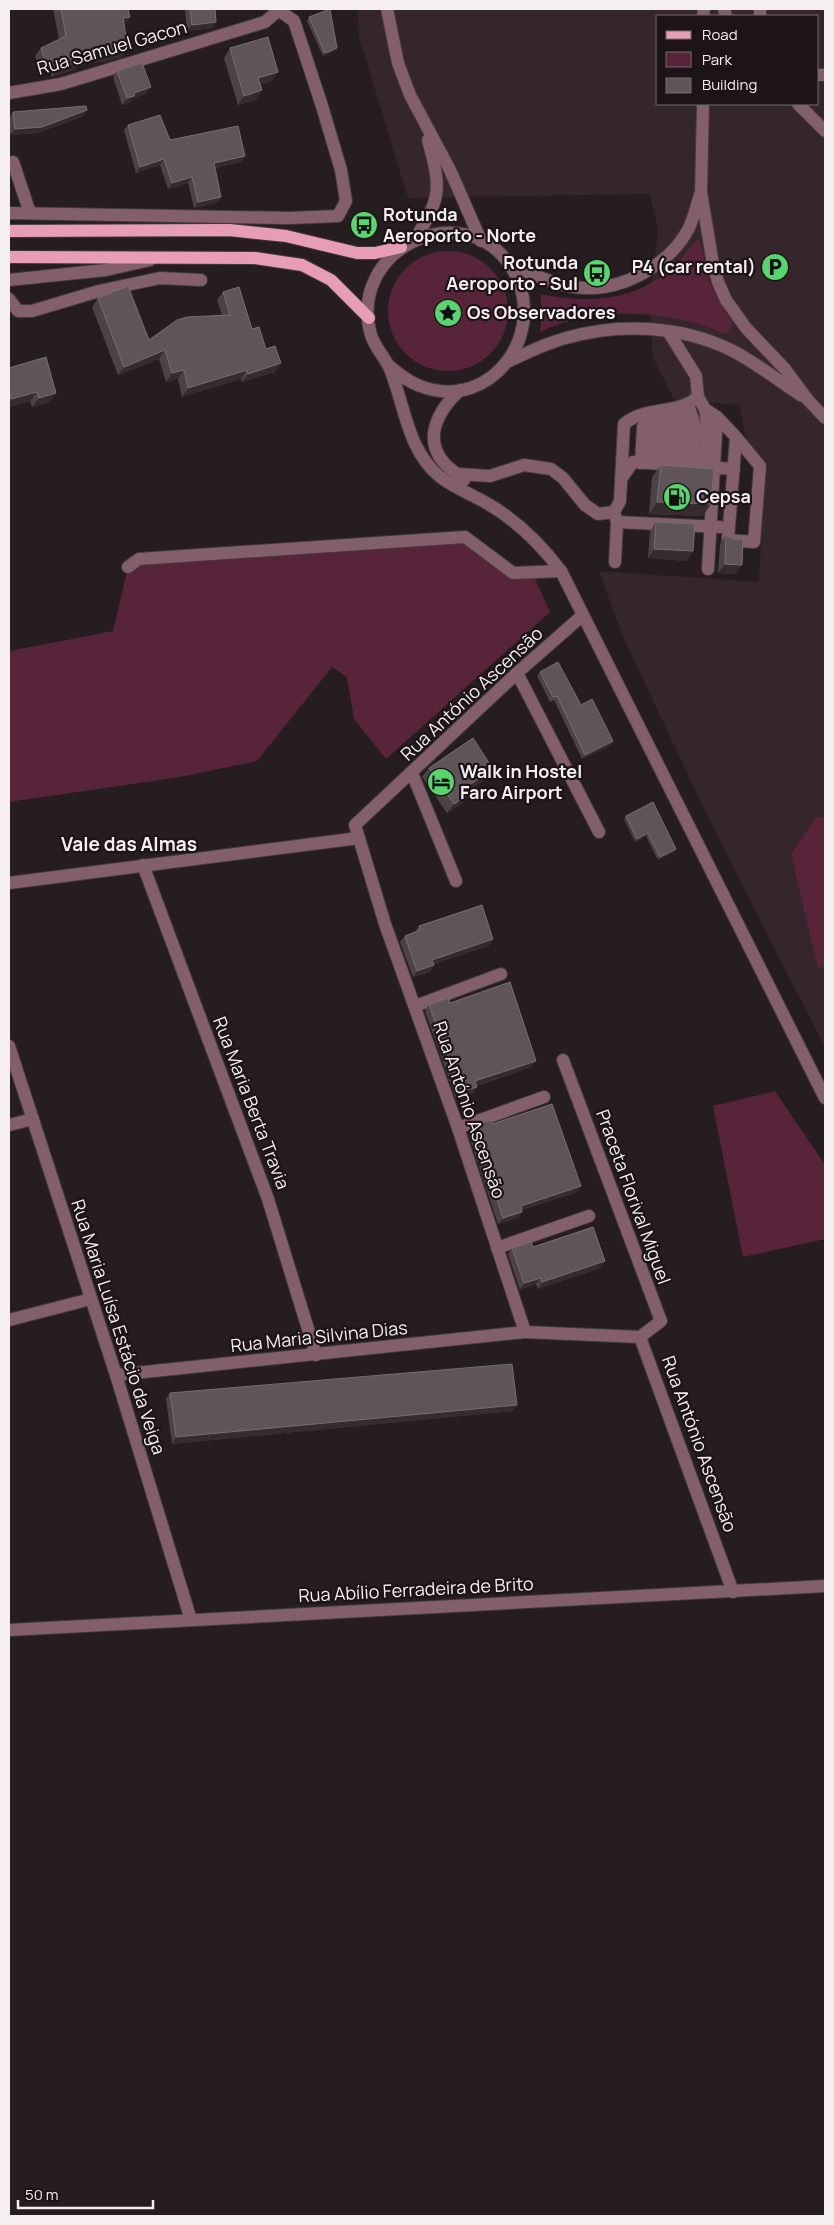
<svg xmlns="http://www.w3.org/2000/svg" width="834" height="2225" viewBox="0 0 834 2225" font-family="Manrope,sans-serif">
  <style>
    .built { fill: #35262b; fill-rule: evenodd }
    .green { fill: #582439 }
    .lines { fill: none; stroke-linecap: round; stroke-linejoin: round }
    .minor-casing { stroke: #433a3d; stroke-width: 14 }
    .major-casing { stroke: #433a3d; stroke-width: 14 }
    .minor { stroke: #835f6b; stroke-width: 12 }
    .major { stroke: #e89db7; stroke-width: 12 }
    .wall { fill: #4d4346 }
    .shaded-wall { fill: #362c2f }
    .building { fill: #5f5558; stroke: #766e70 }
    .labels { text-anchor: middle; stroke-width: 4.5; stroke-linejoin: round; paint-order: stroke }
    .street-label { font-size: 18px; fill: #f5eff1; stroke: #1c1417 }
    .poi-label { font-size: 18px; font-weight: bold; fill: #f5eff1; stroke: #1c1417; text-anchor: start }
    .neighbourhood-label { font-size: 19px; font-weight: bold; fill: #f5eff1; stroke: #1c1417 }
  </style>
  <rect width="100%" height="100%" fill="#261d20"/>
  <path class="built" d="M358 9H825V1048L704 809 621 632 599 571 759 582 765 463 747 441 739 405 674 399 653 358 649 307 658 230 650 194 408 198 359 37ZM658 16H818V104H658Z"/>
  <g class="green">
    <path d="M696 240H700L709 281 733 325 726 334C669 310 597 305 540 332L542 313 540 294C605 307 656 297 696 240Z"/>
    <circle cx="448" cy="311" r="60"/>
    <polygon points="465,537 513,573 532,572 550,612 386,759 354,719 347,677 332,667 257,761 180,777 9,802 9,651 113,631 128,567 139,559"/>
    <polygon points="816,817 825,818 825,967 818,968 791,854"/>
    <polygon points="775,1091 825,1165 825,1239 743,1257 713,1106"/>
  </g>
  <g class="lines">
    <g class="minor-casing">
      <g id="minor">
        <polyline points="387,9 398,63 410,95 450,170 481,241"/>
        <polyline points="724,9 726,16"/>
        <polyline points="760,9 760,16"/>
        <polyline points="703,16 704,9"/>
        <polyline points="818,75 825,75"/>
        <polyline points="9,93 61,84 265,22 279,10"/>
        <polyline points="703,104 701,192 713,264 718,282 726,300 746,328 785,369 808,400 825,418"/>
        <polyline points="798,104 825,131"/>
        <polyline points="13,162 30,213"/>
        <polyline points="9,213 289,218 338,216 346,201 341,170 322,106 294,21 277,9"/>
        <path d="M414 240C442 198 441 188 428 140"/>
        <path d="M511 266C533 274 559 287 584 288 625 290 670 264 689 228 694 217 697 203 701 192"/>
        <polyline points="9,280 106,270 150,260"/>
        <polyline points="9,299 18,311 32,311 99,291 160,278 201,280"/>
        <path d="M509 361C527 353 546 343 566 338 619 323 680 325 731 350 755 362 779 381 802 396"/>
        <path d="M388 365C398 373 408 382 420 386 493 414 551 329 511 267 465 194 346 248 371 335 375 348 385 357 390 369 405 406 407 449 439 476 453 487 468 493 483 501 514 518 540 543 561 571L825 1098"/>
        <path d="M460 390C439 409 421 439 446 465 451 470 458 474 464 480"/>
        <polyline points="698,397 705,409 717,417 708,569"/>
        <polyline points="688,405 697,431 694,466"/>
        <polyline points="717,417 736,437 728,540 754,542 760,466 736,437"/>
        <polyline points="641,463 643,427 652,413"/>
        <polyline points="651,463 654,427 663,411"/>
        <polyline points="662,464 665,428 673,409"/>
        <polyline points="673,465 675,429 683,407"/>
        <polyline points="684,465 688,410"/>
        <path d="M701 467C712 452 707 426 705 409"/>
        <polyline points="458,474 490,476 524,465 551,469 563,478 585,505 598,514 614,512"/>
        <polyline points="621,479 633,462 734,469"/>
        <polyline points="617,522 720,527"/>
        <path d="M615 562 617 522 614 512 620 501 624 424C645 406 677 415 698 397L696 376 668 331"/>
        <polyline points="128,567 139,559 465,537 513,573 561,571"/>
        <polyline points="583,615 517,673 355,825 385,924 458,1128 525,1332 640,1337 733,1592"/>
        <polyline points="517,673 599,832"/>
        <polyline points="412,773 456,881"/>
        <polyline points="143,865 268,1199 316,1355"/>
        <polyline points="9,883 359,838"/>
        <polyline points="415,1006 501,974"/>
        <polyline points="9,1046 116,1375 191,1620"/>
        <polyline points="563,1060 661,1321 640,1337"/>
        <polyline points="9,1125 33,1119"/>
        <polyline points="458,1128 544,1097"/>
        <polyline points="497,1248 589,1216"/>
        <polyline points="9,1320 91,1299"/>
        <polyline points="116,1375 525,1332"/>
        <polyline points="9,1630 825,1586"/>
      </g>
    </g>
    <g class="major-casing">
      <g id="major">
        <polyline points="9,231 229,230 286,236 357,253 375,253 401,247"/>
        <polyline points="9,257 255,258 302,265 331,280 369,318"/>
      </g>
    </g>
    <use href="#minor" class="minor"/>
    <use href="#major" class="major"/>
  </g>
  <g class="wall">
    <polygon points="53,9 129,9 124,26 128,49 122,57 107,61 79,65 76,69 52,77 49,69 40,72 35,56 41,48 59,39"/>
    <polygon points="185,9 215,9 216,22 212,28 187,31"/>
    <polygon points="309,17 334,51 323,56 307,21"/>
    <polygon points="230,48 278,72 272,81 260,84 262,90 256,100 238,105 224,58"/>
    <polygon points="117,71 146,94 133,98 130,102 122,105 113,77"/>
    <polygon points="87,110 82,117 37,133 10,135 9,118 13,112"/>
    <polygon points="128,125 170,140 245,156 241,162 215,168 221,197 217,203 194,208 188,183 168,189 160,165 136,173 124,130"/>
    <polygon points="223,292 266,349 275,372 242,382 241,379 182,397 178,379 166,382 159,359 118,375 92,307 98,298 149,340 222,315 217,300"/>
    <polygon points="9,368 50,402 32,407 30,401 9,407"/>
    <polygon points="661,465 703,516 649,514 652,477"/>
    <polygon points="656,522 693,551 686,561 648,558 650,532"/>
    <polygon points="726,535 742,565 735,574 718,573 720,544"/>
    <polygon points="540,672 581,705 613,741 610,746 582,759 554,700 550,702 537,676"/>
    <polygon points="429,768 493,769 487,778 467,791 469,794 462,803 447,813 422,777"/>
    <polygon points="626,816 676,849 674,852 658,860 646,836 635,842 624,819"/>
    <polygon points="419,926 493,939 488,946 434,964 430,972 413,977 400,942 405,936 415,932"/>
    <polygon points="450,1003 531,1067 477,1086 473,1093 456,1099 425,1011 429,1005"/>
    <polygon points="492,1124 581,1186 577,1192 522,1210 518,1218 498,1224 468,1133 473,1127"/>
    <polygon points="533,1247 605,1261 600,1268 538,1289 536,1284 520,1290 508,1254 512,1248"/>
    <polygon points="170,1393 513,1411 172,1444 166,1399"/>
  </g>
  <g class="shaded-wall">
    <polygon points="130,17 124,26 123,18"/>
    <polygon points="216,22 212,28 187,31 192,25"/>
    <polygon points="337,48 334,51 323,56 325,53"/>
    <polygon points="128,49 122,57 107,61 79,65 76,69 52,77 58,69 81,57"/>
    <polygon points="55,61 49,69 40,72 46,64"/>
    <polygon points="278,72 272,81 252,87 258,78"/>
    <polygon points="151,87 146,94 133,98 130,102 122,105 127,98 134,93"/>
    <polygon points="262,90 256,100 238,105 244,96"/>
    <polygon points="87,110 82,117 37,133 10,135 15,129"/>
    <polygon points="245,156 241,162 210,169 214,163"/>
    <polygon points="164,159 160,165 136,173 140,167"/>
    <polygon points="192,177 188,183 168,189 172,183"/>
    <polygon points="221,197 217,203 194,208 198,202"/>
    <polygon points="165,350 159,359 118,375 124,367"/>
    <polygon points="281,363 275,372 242,382 248,374"/>
    <polygon points="184,370 178,379 166,382 172,373"/>
    <polygon points="247,370 241,379 182,397 188,388"/>
    <polygon points="37,392 30,401 9,407 9,402 11,399"/>
    <polygon points="56,393 50,402 32,407 39,398"/>
    <polygon points="657,502 711,504 703,516 649,514"/>
    <polygon points="654,549 693,551 686,561 648,558"/>
    <polygon points="725,564 742,565 735,574 718,573"/>
    <polygon points="613,741 610,746 582,759 585,755"/>
    <polygon points="493,769 487,778 458,797 465,788"/>
    <polygon points="469,794 462,803 447,813 454,804"/>
    <polygon points="648,833 646,836 635,842 637,839"/>
    <polygon points="676,849 674,852 658,860 660,857"/>
    <polygon points="493,939 488,946 428,966 432,960"/>
    <polygon points="434,965 430,972 413,977 417,971"/>
    <polygon points="536,1061 531,1067 471,1088 475,1081"/>
    <polygon points="477,1087 473,1093 456,1099 461,1092"/>
    <polygon points="581,1186 577,1192 516,1212 521,1206"/>
    <polygon points="522,1212 518,1218 498,1224 503,1218"/>
    <polygon points="605,1261 600,1268 538,1289 542,1282"/>
    <polygon points="541,1278 536,1284 520,1290 524,1283"/>
    <polygon points="517,1405 513,1411 172,1444 176,1437"/>
  </g>
  <g class="building">
    <polygon points="61,9 128,9 130,17 123,18 128,49 113,53 81,57 82,60 58,69 55,61 46,64 41,48 66,36"/>
    <polygon points="190,9 215,9 216,22 192,25"/>
    <polygon points="330,9 337,48 325,53 309,17"/>
    <polygon points="268,37 278,72 258,78 262,90 244,96 230,48"/>
    <polygon points="142,63 151,87 134,93 134,96 127,98 117,71"/>
    <polygon points="86,106 87,110 42,127 15,129 13,112"/>
    <polygon points="160,115 170,140 238,126 245,156 214,163 221,197 198,202 192,177 172,183 164,159 140,167 128,125"/>
    <polygon points="128,286 149,340 177,320 187,317 230,315 223,292 239,287 252,329 259,327 266,349 275,346 281,363 248,374 247,370 188,388 184,370 172,373 165,350 124,367 98,298"/>
    <polygon points="46,357 56,393 39,398 37,392 11,399 9,390 9,368"/>
    <polygon points="661,465 714,469 711,504 657,502"/>
    <polygon points="656,522 695,524 693,551 654,549"/>
    <polygon points="726,535 733,539 743,539 742,565 725,564"/>
    <polygon points="558,662 581,705 592,699 613,741 585,755 557,696 553,697 540,672"/>
    <polygon points="473,738 493,769 465,788 469,794 454,804 429,768"/>
    <polygon points="653,802 676,849 660,857 648,833 637,839 626,816"/>
    <polygon points="482,905 493,939 432,960 434,965 417,971 405,936 420,930 419,926"/>
    <polygon points="510,982 536,1061 475,1081 477,1087 461,1092 429,1005 448,998 450,1003"/>
    <polygon points="552,1104 581,1186 521,1206 522,1212 503,1218 473,1127 490,1120 492,1124"/>
    <polygon points="593,1227 605,1261 542,1282 541,1278 524,1283 512,1248 531,1242 533,1247"/>
    <polygon points="512,1364 517,1405 176,1437 170,1393"/>
  </g>
  <defs>
    <g id="bus-disc" transform="scale(1.4375)"><circle r="9.5" fill="#59d56f" stroke="#1c1417"/><path d="M-5-6H5V4H4V6H2V4H-2V6H-4V4H-5ZM-3.5-4V0h7V-4ZM-3.5 1.2v1.5H-2V1.2ZM2 1.2v1.5H3.5V1.2Z" fill="#111"/></g>
    <g id="parking-disc" transform="scale(1.4375)"><circle r="9.5" fill="#59d56f" stroke="#1c1417"/><path d="M-3.5-5.5H1a3.5 3.5 0 0 1 0 7H-1V5.5H-3.5ZM-1-3.4V-.6H.8a1.4 1.4 0 0 0 0-2.8Z" fill="#111"/></g>
    <g id="sight-disc" transform="scale(1.4375)"><circle r="9.5" fill="#59d56f" stroke="#1c1417"/><path d="M0-6L1.8-2.2L6-1.7L2.9 1.2L3.7 5.4L0 3.3L-3.7 5.4L-2.9 1.2L-6-1.7L-1.8-2.2Z" fill="#111"/></g>
    <g id="fuel-disc" transform="scale(1.4375)"><circle r="9.5" fill="#59d56f" stroke="#1c1417"/><path d="M-5.5-6h7V0h2V4h1.3V-2.5L3-4.5l.8-.8L6-3V5H2.5V1h-1V6h-7ZM-4.2-4.7v3.2H.2V-4.7Z" fill="#111"/></g>
    <g id="hotel-disc" transform="scale(1.4375)"><circle r="9.5" fill="#59d56f" stroke="#1c1417"/><path d="M-6-4.5h1.5V1H6V5H4.5V3h-9V5H-6ZM-4 0a1.8 1.8 0 1 1 3.6 0ZM.5 0V-2.5h3Q6-2.5 6 0Z" fill="#111"/></g>
  </defs>
  <g fill-rule="evenodd">
    <use href="#bus-disc" x="364" y="225"/>
    <use href="#parking-disc" x="775" y="267"/>
    <use href="#bus-disc" x="597" y="273"/>
    <use href="#sight-disc" x="448" y="313"/>
    <use href="#fuel-disc" x="677" y="497"/>
    <use href="#hotel-disc" x="441" y="782"/>
  </g>
  <g class="labels">
    <g class="street-label">
      <text transform="translate(112 48) rotate(-16)" y="6">Rua Samuel Gacon</text>
      <text transform="translate(472 694) rotate(-43)" y="6">Rua António Ascensão</text>
      <text transform="translate(251 1103) rotate(69)" y="6">Rua Maria Berta Travia</text>
      <text transform="translate(469 1110) rotate(71)" y="6">Rua António Ascensão</text>
      <text transform="translate(633 1197) rotate(70)" y="6">Praceta Florival Miguel</text>
      <text transform="translate(118 1327) rotate(72)" y="6">Rua Maria Luísa Estácio da Veiga</text>
      <text transform="translate(319 1337) rotate(-6)" y="6">Rua Maria Silvina Dias</text>
      <text transform="translate(699 1444) rotate(70)" y="6">Rua António Ascensão</text>
      <text transform="translate(416 1590) rotate(-3)" y="6">Rua Abílio Ferradeira de Brito</text>
    </g>
    <g class="poi-label">
      <text x="383" y="221">Rotunda<tspan x="383" dy="21">Aeroporto - Norte</tspan></text>
      <text x="578" y="269" text-anchor="end">Rotunda<tspan x="578" dy="21">Aeroporto - Sul</tspan></text>
      <text x="756" y="273" text-anchor="end">P4 (car rental)</text>
      <text x="467" y="319">Os Observadores</text>
      <text x="696" y="503">Cepsa</text>
      <text x="460" y="778">Walk in Hostel<tspan x="460" dy="21">Faro Airport</tspan></text>
    </g>
    <g class="neighbourhood-label">
      <text x="129" y="851">Vale das Almas</text>
    </g>
  </g>
  <rect width="834" height="2225" fill="none" stroke="#f5eff1" stroke-width="20"/>
  <rect x="656" y="15" width="162" height="90" fill="#1c1417" stroke="#736c6e"/>
  <rect x="666" y="31" width="25" height="8" fill="#e89db7" stroke="#736c6e"/>
  <text x="702" y="40" font-size="15" fill="#f5eff1">Road</text>
  <rect x="666" y="52" width="25" height="15" fill="#582439" stroke="#736c6e"/>
  <text x="702" y="65" font-size="15" fill="#f5eff1">Park</text>
  <rect x="666" y="78" width="25" height="15" fill="#5f5558" stroke="#736c6e"/>
  <text x="702" y="90" font-size="15" fill="#f5eff1">Building</text>
  <path d="M18 2200v8h135v-8" fill="none" stroke="#f5eff1" stroke-width="2.5"/>
  <text x="25" y="2200" font-size="15" fill="#f5eff1" stroke="#1c1417" stroke-width="4" paint-order="stroke">50 m</text>
</svg>
